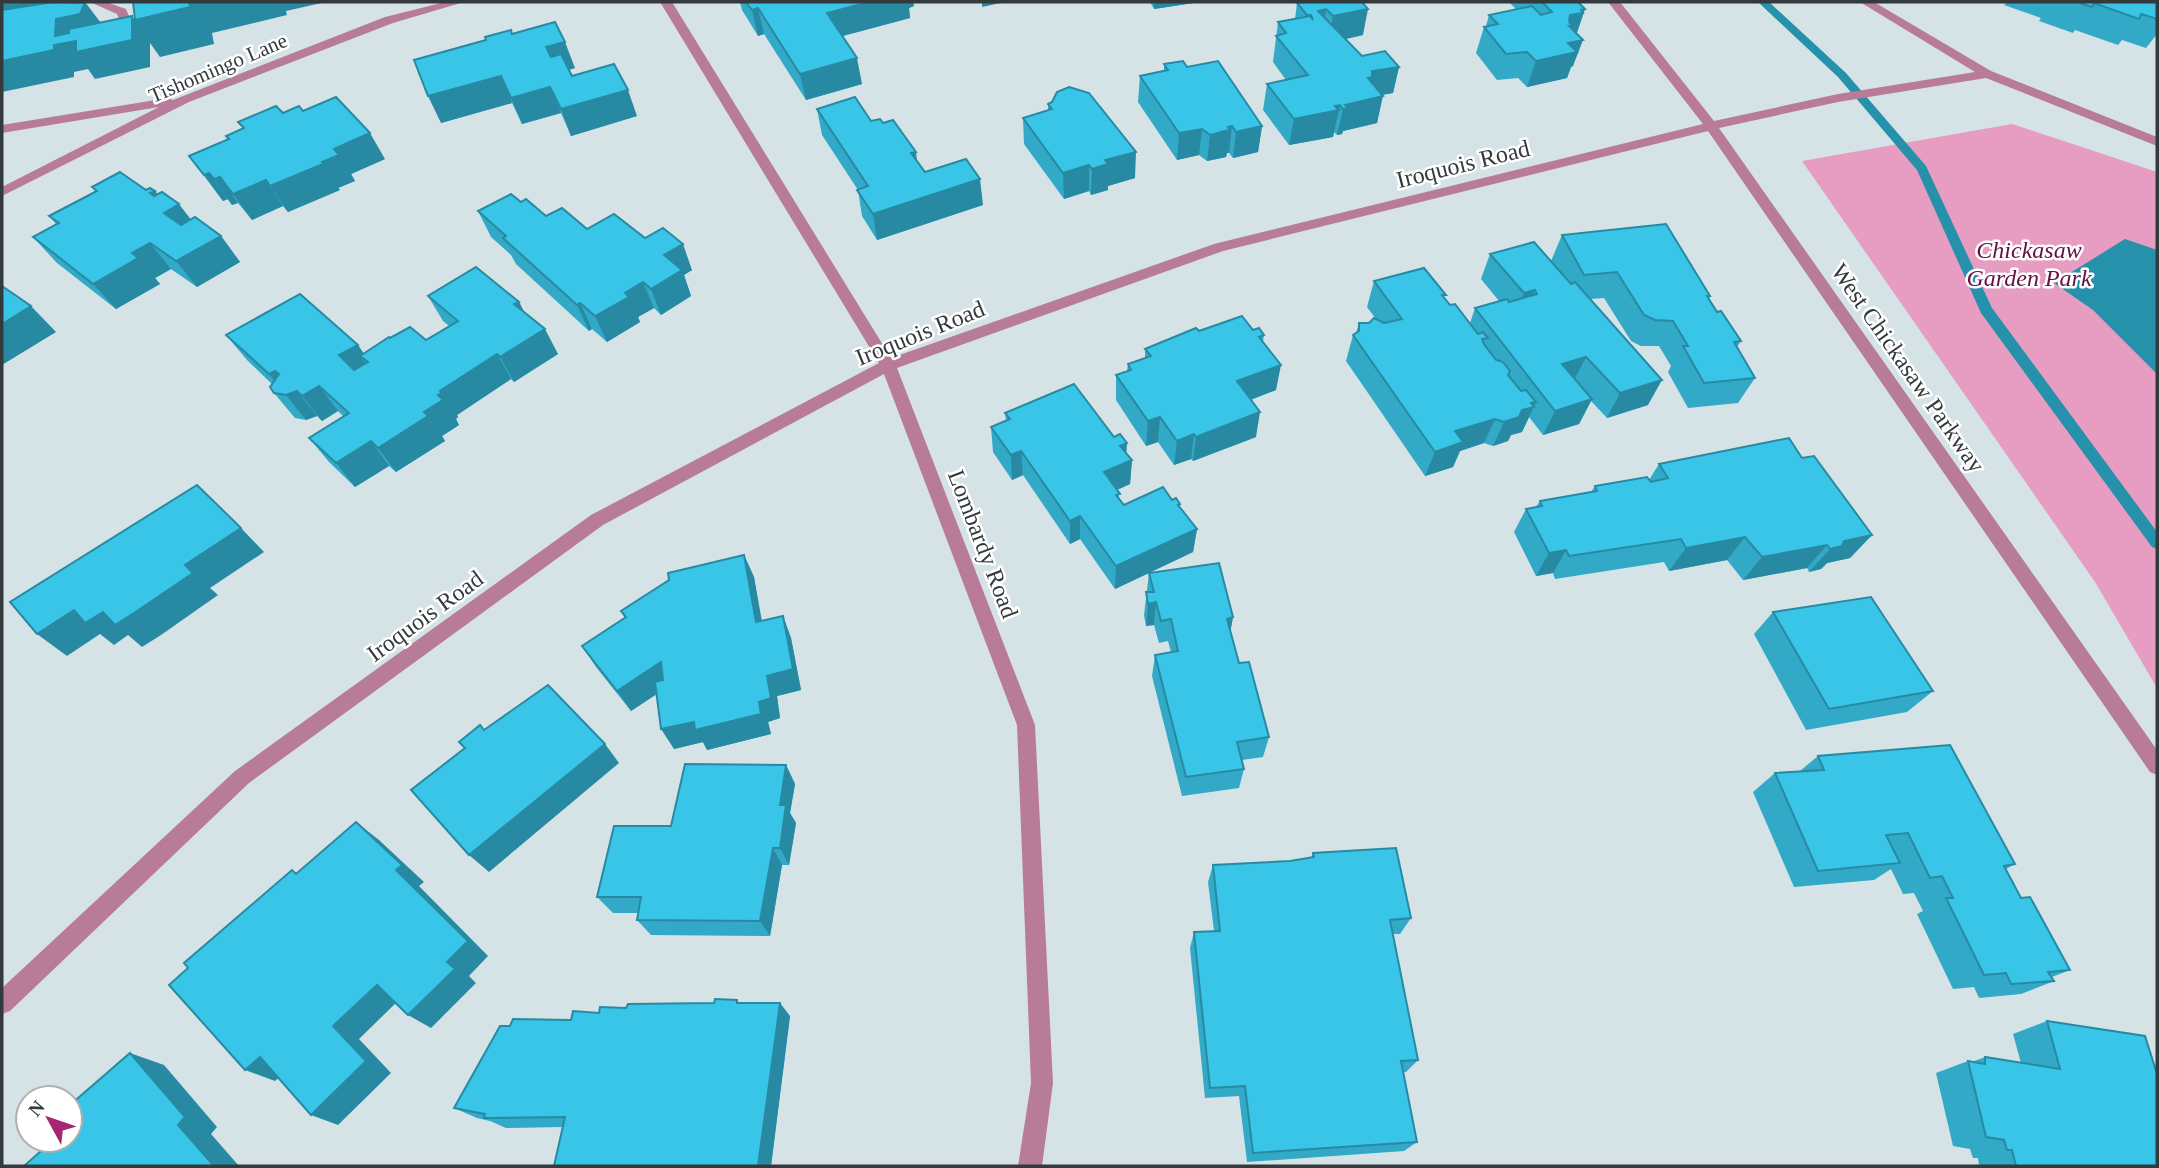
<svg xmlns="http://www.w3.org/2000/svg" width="2159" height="1168" viewBox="0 0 2159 1168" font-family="Georgia,serif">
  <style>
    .green { fill: #e79cc1 }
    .water { fill: #2691aa }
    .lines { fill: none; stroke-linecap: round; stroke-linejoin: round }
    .stream { fill: #2691aa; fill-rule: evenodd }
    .minor { fill: #b87c99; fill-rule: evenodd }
    .wall { fill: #31a9c7 }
    .shaded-wall { fill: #288aa2 }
    .building { fill: #39c5e7; stroke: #288aa2; stroke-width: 2 }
    .labels { text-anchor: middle; stroke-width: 5; stroke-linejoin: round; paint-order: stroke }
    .far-street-label { font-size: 21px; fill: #34393b; stroke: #fff }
    .street-label { font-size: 24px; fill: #34393b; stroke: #fff }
    .park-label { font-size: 24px; font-style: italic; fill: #621242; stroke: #fff }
  </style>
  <rect width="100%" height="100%" fill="#d5e3e7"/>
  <polygon class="green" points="2012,124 2157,172 2157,688 2095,582 1802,161"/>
  <polygon class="water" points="2125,239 2157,250 2157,374 2093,310 2054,283"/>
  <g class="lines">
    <polygon class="stream" points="1758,2 1769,2 1846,73 1926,166 1992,308 2157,532 2157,549 2152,547 1981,313 1917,170 1838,77"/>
    <g class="minor">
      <polygon points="90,2 106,2 126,9 138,38 136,41 128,41 117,14"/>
      <polygon points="445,2 464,2 393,23 189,102 2,196 2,187 159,107 2,133 2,125 168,98 173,100 385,17"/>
      <polygon points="660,2 672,2 891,358 1214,244 1703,124 1608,2 1620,2 1714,121 1838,94 1975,72 1860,2 1874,2 1991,71 2157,137 2157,146 1986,78 1838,102 1719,128 2157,750 2157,775 2150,772 1708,131 1223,251 897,368 1035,725 1053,1083 1042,1166 1018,1166 1031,1083 1017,725 884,374 603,525 249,783 10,1011 2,1014 2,988 235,771 591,515 879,363"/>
    </g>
  </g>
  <g class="wall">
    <polygon points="740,2 913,2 914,6 909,8 910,18 843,36 862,84 806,100 764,34 758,36 742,10"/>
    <polygon points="1150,2 1200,2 1154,9"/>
    <polygon points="1362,2 1363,35 1345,39 1362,56 1399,67 1393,93 1382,95 1377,123 1343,131 1342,134 1337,135 1334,132 1333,137 1289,145 1263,110 1267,84 1286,80 1273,62 1278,22 1295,19 1297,3"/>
    <polygon points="1509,2 1578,2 1585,9 1577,33 1573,66 1571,67 1567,78 1527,87 1518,78 1497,80 1476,53 1484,27 1486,26 1489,15 1516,9"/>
    <polygon points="2007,2 2157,2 2157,34 2146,48 2122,40 2118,45 2075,30 2073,33 2039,21 2041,18 2004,5"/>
    <polygon points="512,34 575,68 569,70 572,76 637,116 571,136 561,113 522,124 512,103 441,123"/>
    <polygon points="1164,64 1187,67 1262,126 1258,152 1233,158 1229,153 1227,153 1226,157 1207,161 1199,155 1177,160 1138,102 1140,76 1164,71"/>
    <polygon points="1048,104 1135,178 1108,186 1108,190 1091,195 1089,191 1064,199 1024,144 1023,118 1048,111"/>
    <polygon points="817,109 883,123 917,161 925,172 983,205 877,240 862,216 858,190 822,135"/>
    <polygon points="303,111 385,159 351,174 355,181 338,188 340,190 288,212 283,206 252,220 238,203 232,205 228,199 223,201 189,156 228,140 243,128 238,122 283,113"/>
    <polygon points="92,187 146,190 158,194 191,220 221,236 240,262 197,287 171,269 155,278 160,284 116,309 57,263 33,237 56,224 49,216 95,191"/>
    <polygon points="521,202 546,216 587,229 645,238 692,270 684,275 691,296 661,315 654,308 638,317 640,322 607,342 592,329 589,331 516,264 511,255 491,237 478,211"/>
    <polygon points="1562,235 1710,296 1709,299 1717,312 1741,341 1737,347 1755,378 1738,403 1688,408 1668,372 1671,366 1659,346 1641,346 1631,341 1604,298 1591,299 1648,405 1607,418 1591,401 1579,424 1543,435 1529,417 1522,432 1511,435 1508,441 1493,446 1484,443 1460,451 1453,467 1425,476 1346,361 1353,335 1356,333 1359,323 1369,323 1376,319 1367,307 1374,281 1445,298 1450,305 1470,323 1475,308 1499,301 1481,279 1490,254 1551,261"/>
    <polygon points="428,296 519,302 524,312 558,354 514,382 511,379 457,415 458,417 456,419 459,425 442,436 445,441 396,472 389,466 355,487 329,462 309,438 344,417 338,411 322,421 317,416 306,420 295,418 274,393 272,384 247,360 226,335 364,354 390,338 426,340 449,326 443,321"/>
    <polygon points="1253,330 1264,335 1263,341 1276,390 1251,400 1256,437 1193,461 1191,459 1174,465 1158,442 1146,446 1116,400 1116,375 1127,371 1128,364 1145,358 1145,349 1199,331"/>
    <polygon points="1005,413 1126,453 1132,460 1130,484 1117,490 1120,500 1124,505 1172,500 1180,504 1180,508 1197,529 1193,552 1151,572 1233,617 1230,632 1239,663 1269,737 1263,757 1242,760 1244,769 1239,788 1182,796 1152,676 1155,655 1171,652 1168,641 1159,643 1154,625 1146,626 1144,615 1149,573 1115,589 1080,539 1070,544 1023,475 1012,480 993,452 991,427 1006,421"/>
    <polygon points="1802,458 1872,535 1850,558 1827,563 1821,569 1809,572 1807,568 1743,580 1727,560 1669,571 1664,562 1555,579 1553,573 1536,576 1514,532 1526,509 1536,507 1540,501 1591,492 1595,486 1649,480 1659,464"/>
    <polygon points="744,555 754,577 761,621 783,616 791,638 801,690 777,696 780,718 768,722 771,734 707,750 703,742 674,749 657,694 631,711 596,667 582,646 625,618 621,611"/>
    <polygon points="1773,612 1933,691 1907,712 1806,730 1754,634"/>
    <polygon points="1818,756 2015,864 2006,869 2021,898 2070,970 2052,977 2054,981 2021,994 1979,998 1974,987 1953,989 1917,914 1923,911 1914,893 1903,894 1891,869 1874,880 1794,887 1753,792 1775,773 1800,771"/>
    <polygon points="786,765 795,784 790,813 796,823 789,865 782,865 770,936 651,935 637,920 638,913 613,913 597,897 671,826"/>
    <polygon points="1313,853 1411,918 1400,934 1393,934 1418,1060 1406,1072 1403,1072 1417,1142 1404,1151 1247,1162 1239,1096 1205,1098 1190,948 1194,932 1214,931 1208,882 1213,865 1290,861 1311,858"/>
    <polygon points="741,1003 790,1016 771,1166 554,1166 563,1127 506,1128 490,1121 477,1118 454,1108 510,1026 571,1020 599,1013 626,1008"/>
    <polygon points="2047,1021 2157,1166 1973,1166 1979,1165 1978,1158 1973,1158 1970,1149 1953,1146 1936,1073 1968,1061 1972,1062 1985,1057 2021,1063 2013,1034"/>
  </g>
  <g class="shaded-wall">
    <polygon points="2,2 85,2 101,23 132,16 135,20 189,2 326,2 286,11 287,15 212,33 214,44 160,57 150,43 150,67 95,79 88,69 74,72 74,77 2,92"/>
    <polygon points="869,2 913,2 914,6 909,8 910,18 831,39 827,13"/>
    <polygon points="982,2 1005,2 982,7"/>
    <polygon points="1154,2 1200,2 1154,9"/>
    <polygon points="758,8 764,34 758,36 752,10"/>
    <polygon points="1326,9 1321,35 1318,11"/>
    <polygon points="1368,9 1363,35 1328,43 1333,16"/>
    <polygon points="1585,9 1576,35 1567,40 1570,15 1581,10"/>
    <polygon points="1583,40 1573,66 1571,67 1567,78 1527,87 1536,61 1568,43"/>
    <polygon points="565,42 575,68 557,73 546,47"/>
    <polygon points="857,58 862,84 806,100 800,74"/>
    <polygon points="1399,67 1393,93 1367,97 1383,96 1377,123 1343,131 1342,134 1337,135 1343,109 1368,78 1372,71"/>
    <polygon points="501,76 512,103 441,123 428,96"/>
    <polygon points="550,87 561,113 522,124 511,98"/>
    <polygon points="628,90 637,116 571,136 561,109"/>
    <polygon points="1340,105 1333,137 1289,145 1294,119"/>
    <polygon points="1232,126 1229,153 1227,153 1226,157 1207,161 1210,135"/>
    <polygon points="1262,126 1258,152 1233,158 1236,132"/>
    <polygon points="1202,129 1199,155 1177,160 1179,133"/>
    <polygon points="370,133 385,159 351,174 355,181 338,188 340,190 288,212 270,186 322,162 334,149"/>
    <polygon points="916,152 919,178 911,153"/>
    <polygon points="1136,152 1135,178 1108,186 1108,190 1091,195 1092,169 1105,160"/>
    <polygon points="1089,165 1089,191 1064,199 1063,173"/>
    <polygon points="209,173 228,199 223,201 204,175"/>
    <polygon points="220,177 238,203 232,205 214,179"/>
    <polygon points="980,179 983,205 877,240 873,214"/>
    <polygon points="266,180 283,206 252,220 233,194"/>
    <polygon points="155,191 170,210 179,204 199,230 184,239 164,213 150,193"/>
    <polygon points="221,236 240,262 197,287 176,261"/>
    <polygon points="150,243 171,269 155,278 160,284 116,309 93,284 132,253"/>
    <polygon points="683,244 692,270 684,275 691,296 661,315 651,289 664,255"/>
    <polygon points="643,282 654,308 638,317 640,322 607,342 595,316 625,293"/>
    <polygon points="1535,290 1524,316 1514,319 1524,293"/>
    <polygon points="519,302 532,327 514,304"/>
    <polygon points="580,303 592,329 589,331 577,305"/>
    <polygon points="31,306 56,332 2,365 2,324"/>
    <polygon points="545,329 558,354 514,382 500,357"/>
    <polygon points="358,345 375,370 360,356 372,372 357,381 339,355"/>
    <polygon points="497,354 511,379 457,415 458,417 456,419 459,425 442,436 445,441 396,472 378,448 424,412 440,391"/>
    <polygon points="1586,357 1573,382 1562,364"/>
    <polygon points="1281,365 1276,390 1233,406 1237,381"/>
    <polygon points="275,371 293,393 297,391 317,416 306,420 269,374"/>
    <polygon points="1662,380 1648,405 1607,418 1620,393"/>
    <polygon points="319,386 338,411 322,421 302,396"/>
    <polygon points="1592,399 1579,424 1543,435 1555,411"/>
    <polygon points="1536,402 1522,432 1511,435 1508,441 1493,446 1504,422 1531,403"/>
    <polygon points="1260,412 1256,437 1193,461 1196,437"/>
    <polygon points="1160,417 1158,442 1146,446 1148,421"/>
    <polygon points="1495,419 1484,443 1460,451 1453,467 1425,476 1435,452 1455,431"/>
    <polygon points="1194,434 1191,459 1174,465 1177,441"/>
    <polygon points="371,441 389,466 355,487 336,463"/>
    <polygon points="1127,443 1126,462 1132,460 1130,484 1103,496 1104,472 1120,446"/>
    <polygon points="1021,451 1023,475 1012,480 1011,455"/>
    <polygon points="1080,516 1080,539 1070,544 1070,521"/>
    <polygon points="241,528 264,552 210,588 218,595 161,635 142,647 128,635 114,645 100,634 67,656 37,634 74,610 103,612 185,565"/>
    <polygon points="1197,529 1193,552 1115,589 1116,566"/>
    <polygon points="1872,535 1850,558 1827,563 1821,569 1809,572 1830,549 1844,541"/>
    <polygon points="1745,537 1727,560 1669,571 1686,548"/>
    <polygon points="1827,545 1807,568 1743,580 1762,557"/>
    <polygon points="1566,550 1553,573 1536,576 1549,553"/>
    <polygon points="744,555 754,577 766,644 756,622"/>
    <polygon points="1156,602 1154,625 1146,626 1148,604"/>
    <polygon points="783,616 791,638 801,690 777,696 780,718 768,722 771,734 707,750 703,742 674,749 661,729 759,702 767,676"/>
    <polygon points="1233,617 1229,639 1227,619"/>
    <polygon points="661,662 673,683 631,711 617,691"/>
    <polygon points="605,744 619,763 489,872 469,855"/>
    <polygon points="786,765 795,784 790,813 796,823 789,865 780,848 780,805"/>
    <polygon points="356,822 379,840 424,882 419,886 488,956 469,976 476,983 431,1028 408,1015 447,962"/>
    <polygon points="773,848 782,865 770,936 760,921"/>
    <polygon points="377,985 401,998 359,1039 391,1073 338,1125 311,1115 333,1026"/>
    <polygon points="780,1003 790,1016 771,1166 758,1166"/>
    <polygon points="130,1053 164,1065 217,1127 211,1134 239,1166 214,1166 178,1125"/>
    <polygon points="260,1057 289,1069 275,1081 245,1070"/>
  </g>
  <g class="building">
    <polygon points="53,2 85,3 80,14 56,19 55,36 69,33 69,29 132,16 132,40 76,52 76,41 54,45 54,50 2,61 2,10"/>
    <polygon points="133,2 189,2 190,7 135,20"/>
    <polygon points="746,2 869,2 827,13 857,58 800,74 758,8 752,10"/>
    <polygon points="1304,2 1362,2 1368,9 1333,16 1326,9 1318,11 1362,56 1385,51 1399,67 1372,71 1372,77 1368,78 1383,96 1345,105 1348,108 1343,109 1340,105 1335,106 1339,110 1294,119 1267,84 1308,75 1276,36 1286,33 1278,22 1310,16 1313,20 1311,15 1307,15 1297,3"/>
    <polygon points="1542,2 1578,2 1585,9 1581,10 1583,13 1570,15 1569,22 1572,26 1569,26 1583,40 1568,43 1577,52 1536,61 1527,52 1506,54 1484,27 1498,24 1489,15 1532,6 1541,15 1552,12"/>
    <polygon points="2077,2 2157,2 2157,19 2141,14 2139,19 2094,3 2092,7"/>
    <polygon points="555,22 565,42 546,47 551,57 561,54 572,76 614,64 628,90 561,109 550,87 511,98 501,76 428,96 414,60 486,40 485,37 511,30 512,34"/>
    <polygon points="1183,61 1187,67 1218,61 1262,126 1236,132 1232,126 1228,127 1229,130 1210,135 1202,129 1179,133 1140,76 1168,70 1164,64"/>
    <polygon points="1069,87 1089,93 1136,152 1105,160 1108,164 1092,169 1089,165 1063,173 1023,118 1052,109 1048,104 1052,102 1057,92"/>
    <polygon points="336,97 370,133 334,149 339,155 322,162 323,164 270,186 266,180 233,194 220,177 214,179 209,173 204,175 189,156 229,139 226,136 244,128 238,122 276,106 283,113 299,106 303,111"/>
    <polygon points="855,97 871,121 880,119 883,123 893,120 916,152 911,153 925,172 966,159 980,179 873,214 857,190 868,186 817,109"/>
    <polygon points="120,172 146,190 150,188 155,191 150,193 154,196 162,192 179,204 164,213 181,225 195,217 221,236 176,261 150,243 132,253 138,258 93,284 33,237 59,223 49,216 97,191 92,187"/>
    <polygon points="511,194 521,202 526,199 546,216 562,208 587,229 614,214 645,238 663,228 683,244 664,255 682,270 651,289 643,282 625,293 629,297 595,316 580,303 577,305 503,238 506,236 478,211"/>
    <polygon points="1666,224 1710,296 1707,296 1717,312 1721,311 1741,341 1734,342 1755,378 1704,383 1683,346 1688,346 1673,321 1655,320 1644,315 1617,272 1584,275 1562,235"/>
    <polygon points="1534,242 1571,284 1575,282 1662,380 1620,393 1586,357 1562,364 1592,399 1555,411 1475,308 1507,299 1509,302 1537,294 1535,290 1524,293 1490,254"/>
    <polygon points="476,267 519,302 514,304 545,329 500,357 497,354 440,391 442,393 438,395 443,400 424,412 428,416 378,448 371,441 336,463 309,438 349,413 319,386 302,396 297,391 286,395 274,393 270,387 279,374 275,371 269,374 226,335 300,294 358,345 339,355 354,370 368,362 360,356 389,337 390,338 410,327 426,340 458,321 428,296"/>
    <polygon points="1424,268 1446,295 1442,295 1450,305 1455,304 1478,334 1483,332 1488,338 1482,339 1484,344 1496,360 1503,362 1510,371 1508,375 1521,391 1526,390 1536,402 1531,403 1534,407 1522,410 1519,417 1504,422 1495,419 1455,431 1463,442 1435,452 1353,335 1359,331 1359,323 1369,323 1374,318 1384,323 1402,319 1374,281"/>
    <polygon points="2,286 31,306 2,324"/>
    <polygon points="1242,316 1253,330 1259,328 1264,335 1259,337 1281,365 1237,381 1260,412 1196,437 1194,434 1177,441 1160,417 1148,421 1116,375 1131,370 1128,364 1151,356 1145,349 1196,328 1199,331"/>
    <polygon points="1074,384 1114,437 1120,434 1127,443 1120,446 1132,460 1104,472 1120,494 1116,495 1124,505 1163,487 1172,500 1176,498 1180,504 1178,505 1197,529 1116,566 1080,516 1070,521 1021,451 1011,455 991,427 1010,419 1005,413"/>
    <polygon points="1789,438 1802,458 1814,456 1872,535 1844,541 1842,546 1830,549 1827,545 1762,557 1745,537 1686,548 1681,539 1569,556 1566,550 1549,553 1526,509 1542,506 1540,501 1597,491 1595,486 1647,477 1651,482 1668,478 1659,464"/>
    <polygon points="197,485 241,528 185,565 193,573 134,613 115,625 103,612 85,623 74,610 37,634 10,602"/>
    <polygon points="744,555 756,622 783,616 793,669 767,676 771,698 759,702 761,714 695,730 694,722 661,729 655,682 663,680 661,662 617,691 582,646 626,617 621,611 669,580 668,573"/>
    <polygon points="1219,563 1233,617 1227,619 1239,663 1249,662 1269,737 1237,742 1244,769 1186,777 1155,655 1178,651 1171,619 1161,621 1156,602 1148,604 1146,592 1154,592 1149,573"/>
    <polygon points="1871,597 1933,691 1829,709 1773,612"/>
    <polygon points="548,685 605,744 469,855 411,790 465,748 459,742 480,725 484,730"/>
    <polygon points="1950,745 2015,864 2004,866 2021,898 2030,897 2070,970 2048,972 2054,981 2011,984 2006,973 1984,975 1946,898 1953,898 1942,876 1930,878 1908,833 1886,835 1900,863 1818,871 1775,773 1824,770 1818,756"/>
    <polygon points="685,764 786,765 780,805 786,805 780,848 773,848 760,921 637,920 641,897 597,897 614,826 671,826"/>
    <polygon points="356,822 402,865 396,870 468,941 447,962 455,969 408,1015 377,985 333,1026 366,1061 311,1115 260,1057 245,1070 169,985 188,968 184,963 292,870 296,874"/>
    <polygon points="1396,848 1411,918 1390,920 1418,1060 1401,1061 1417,1142 1253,1153 1245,1086 1210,1088 1194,932 1220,931 1213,865 1290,861 1314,857 1313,853"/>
    <polygon points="715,999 737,1000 737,1003 780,1003 758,1166 554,1166 565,1117 484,1118 485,1114 454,1108 500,1026 510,1026 513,1019 571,1020 573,1011 599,1013 600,1007 626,1008 628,1004 714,1003"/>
    <polygon points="2047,1021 2145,1036 2157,1074 2157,1166 2016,1166 2012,1150 2007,1150 2004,1140 1986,1137 1968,1061 1985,1064 1985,1057 2060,1069"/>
    <polygon points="130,1053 185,1117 178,1125 214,1166 24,1166 41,1151 32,1140 70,1140 70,1105"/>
  </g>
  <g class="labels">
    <g class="far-street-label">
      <text transform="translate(218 68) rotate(-23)" y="7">Tishomingo Lane</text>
    </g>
    <g class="street-label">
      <text transform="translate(1463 164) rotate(-14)" y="8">Iroquois Road</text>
      <text transform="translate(920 333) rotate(-22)" y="8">Iroquois Road</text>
      <text transform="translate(1908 368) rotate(55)" y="8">West Chickasaw Parkway</text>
      <text transform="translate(983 544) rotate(69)" y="8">Lombardy Road</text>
      <text transform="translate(425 616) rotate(-36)" y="8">Iroquois Road</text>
    </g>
    <g class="park-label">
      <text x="2029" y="258">Chickasaw<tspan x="2029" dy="28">Garden Park</tspan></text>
    </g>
  </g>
  <rect width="2159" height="1168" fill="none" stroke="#34393b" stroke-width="7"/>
  <g transform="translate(49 1119) rotate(310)"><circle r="33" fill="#ffffff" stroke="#aeb0b1" stroke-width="2"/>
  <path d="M0-5L12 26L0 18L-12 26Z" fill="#a72573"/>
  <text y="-10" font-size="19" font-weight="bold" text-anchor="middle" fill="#34393b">N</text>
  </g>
</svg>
